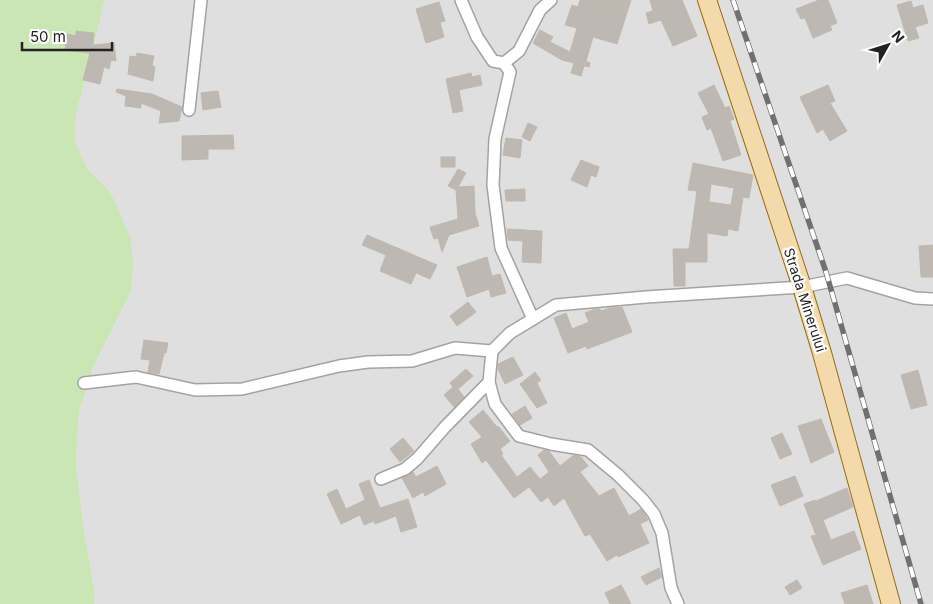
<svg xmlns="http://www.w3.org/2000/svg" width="933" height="604" viewBox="0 0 933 604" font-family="Inter,sans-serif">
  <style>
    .residential { fill: #e0dfdf }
    .grass { fill: #cae6b5 }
    .building { fill: #beb8b2; stroke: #c2b7ad; fill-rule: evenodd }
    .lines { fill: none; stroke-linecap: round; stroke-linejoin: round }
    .minor-casing { stroke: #a3a3a3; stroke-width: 14 }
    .primary-casing { stroke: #926f0e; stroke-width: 20 }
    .minor { stroke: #fff; stroke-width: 11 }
    .primary { stroke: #f4daab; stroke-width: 18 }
    .rail-casing { stroke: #707070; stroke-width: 5.5 }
    .rail { stroke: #fff; stroke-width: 4; stroke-dasharray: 11; stroke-linecap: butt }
    .labels { text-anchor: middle; stroke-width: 4.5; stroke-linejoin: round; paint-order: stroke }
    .street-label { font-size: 14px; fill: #222; stroke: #fff }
  </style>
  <rect width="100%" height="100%" fill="#f1efea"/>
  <polygon class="residential" points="105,0 933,0 933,604 94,604 95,593 83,523 76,463 79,412 93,368 131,292 110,192 87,168 75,142 75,120"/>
  <polygon class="grass" points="0,0 105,0 75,120 75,142 87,168 110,192 120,213 131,240 133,263 131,292 93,368 79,412 76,463 83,523 95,593 94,604 0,604"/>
  <g class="building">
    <polygon points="580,0 631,0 617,44 593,37 586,61 590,63 589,67 584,66 581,76 571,73 574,63 562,60 533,43 540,30 553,37 550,42 570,52 577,28 565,25 572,5 578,7"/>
    <polygon points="650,0 682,0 697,36 673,46 661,20 649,24 646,13 653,11"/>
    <polygon points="819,0 828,0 837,23 830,26 832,30 813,38 805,18 801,19 796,9"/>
    <polygon points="911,1 913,8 923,5 928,23 915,27 919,38 908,41 897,5"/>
    <polygon points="439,2 445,21 440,22 444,37 426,43 416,9"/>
    <polygon points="76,31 94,33 93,45 114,43 116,61 111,60 109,69 104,67 100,84 83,80 90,53 65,50 67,34 76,36"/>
    <polygon points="137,53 154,56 152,66 155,67 153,81 128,74 130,56 136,57"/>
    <polygon points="471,73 472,77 480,75 482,85 459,90 463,111 453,113 446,79"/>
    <polygon points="714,85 725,108 729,106 734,119 730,121 741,155 723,161 711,128 707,130 702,117 709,114 698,93"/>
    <polygon points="828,85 835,101 830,103 847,131 830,141 823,129 817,133 800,97"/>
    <polygon points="117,89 152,94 182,107 179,121 159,123 161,111 141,103 141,108 125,106 126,96 116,92"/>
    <polygon points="218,91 221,107 203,110 201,93"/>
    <polygon points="528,123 537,127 530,141 522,137"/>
    <polygon points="233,135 234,149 208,149 208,159 182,160 182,136"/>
    <polygon points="506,138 522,140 520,158 503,155"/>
    <rect x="441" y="157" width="14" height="10"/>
    <polygon points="581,160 599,167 596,177 591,175 587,187 571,180"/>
    <path d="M693 163 753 175 749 198 743 197 738 231 728 229 727 236 707 233V262H685V286H674L673 249H689L697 191 688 190ZM711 184 734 188 731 205 709 202Z"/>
    <polygon points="458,169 466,173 458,187 474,186 475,213 479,226 449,235 442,252 438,238 434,239 430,227 458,219 456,190 448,186"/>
    <polygon points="525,189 525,201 506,201 505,190"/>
    <polygon points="507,229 542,231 541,263 522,262 523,241 508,240"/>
    <polygon points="367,235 437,265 430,279 416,273 411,284 380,271 386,255 362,245"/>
    <polygon points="933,245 933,277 921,277 919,246"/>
    <polygon points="487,257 492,276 500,274 506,293 491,297 489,289 467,297 457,267"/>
    <polygon points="468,302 476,312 457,326 450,316"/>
    <polygon points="622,307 632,332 587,349 586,346 568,353 554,318 566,313 572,329 589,322 585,313 595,309 600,309 601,311 610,308"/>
    <polygon points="144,340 168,343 166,353 164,353 159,374 148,372 150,360 141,359"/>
    <polygon points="513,357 523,375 505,384 498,369 498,364"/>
    <polygon points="466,369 473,376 458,389 464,397 454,407 444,395 453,387 450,383"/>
    <polygon points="918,370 927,405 911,409 901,375"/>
    <polygon points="535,372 541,380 537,383 547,403 537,408 520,384"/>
    <polygon points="525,406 532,418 520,425 512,414"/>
    <polygon points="483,410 497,427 498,426 510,441 500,449 503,454 501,455 517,477 530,467 540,479 549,472 538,455 544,450 549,451 560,466 574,455 581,457 588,466 580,472 599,496 614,488 629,516 641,509 647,518 648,520 640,524 649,543 618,557 617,555 607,561 590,534 585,536 564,498 554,506 548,497 541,502 529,487 514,498 486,460 482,463 471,444 482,437 469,422"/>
    <polygon points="821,419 834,452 811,463 798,426"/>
    <polygon points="782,433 792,454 780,459 771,438"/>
    <polygon points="403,438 414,451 400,462 390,449"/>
    <polygon points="437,466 446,484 425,496 423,492 413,498 402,478 413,472 416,477"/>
    <polygon points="795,476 803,496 780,506 771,485"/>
    <polygon points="369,480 380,508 408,499 417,527 401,532 396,516 375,524 374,521 364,525 360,515 341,524 327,494 337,489 346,509 365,500 359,484"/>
    <polygon points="847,488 853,507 823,520 831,540 854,531 861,549 823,565 811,536 816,535 804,504 815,500 816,501"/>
    <polygon points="659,568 662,577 646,585 641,577"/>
    <polygon points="797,580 802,588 790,595 785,587"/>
    <polygon points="621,585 625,592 631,604 610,604 605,593"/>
    <polygon points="867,585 873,604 845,604 841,593"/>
  </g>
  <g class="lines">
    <g class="minor-casing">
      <g id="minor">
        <polyline points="461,0 477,37 493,61 504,63 519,51 540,10 551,0"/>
        <polyline points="504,63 510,72 495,139 493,185 501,248 533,319"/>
        <polyline points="189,110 201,0"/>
        <polyline points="84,383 136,377 195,390 242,389 339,366 368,362 412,361 455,348 492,351"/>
        <polyline points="381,479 405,469 417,459 445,427 489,382"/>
        <polyline points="678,604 671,588 662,533 654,514 643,500 618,475 588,450 551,444 519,436 495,404 489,382 492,351 510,333 556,305 646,297 802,287 847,278 915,298 933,299"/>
      </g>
    </g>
    <g class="primary-casing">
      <polyline id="primary" points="707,0 802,287 822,353 891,604"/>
    </g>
    <use href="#minor" class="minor"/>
    <use href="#primary" class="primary"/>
    <g class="rail-casing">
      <polyline id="rail" points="733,0 826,272 921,604"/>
    </g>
    <use href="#rail" class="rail"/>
  </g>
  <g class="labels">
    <g class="street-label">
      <text transform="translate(805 300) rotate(72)" y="5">Strada Minerului</text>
    </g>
  </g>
  <g transform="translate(888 45) rotate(51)" stroke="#ffffff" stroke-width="4" paint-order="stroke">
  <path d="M0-4L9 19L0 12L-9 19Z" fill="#222222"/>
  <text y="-8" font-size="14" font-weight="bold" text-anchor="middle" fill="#222222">N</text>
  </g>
  <path d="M22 42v8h90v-8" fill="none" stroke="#222222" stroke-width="2.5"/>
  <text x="30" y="42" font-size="15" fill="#222222" stroke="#ffffff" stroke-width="4" paint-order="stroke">50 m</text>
</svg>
